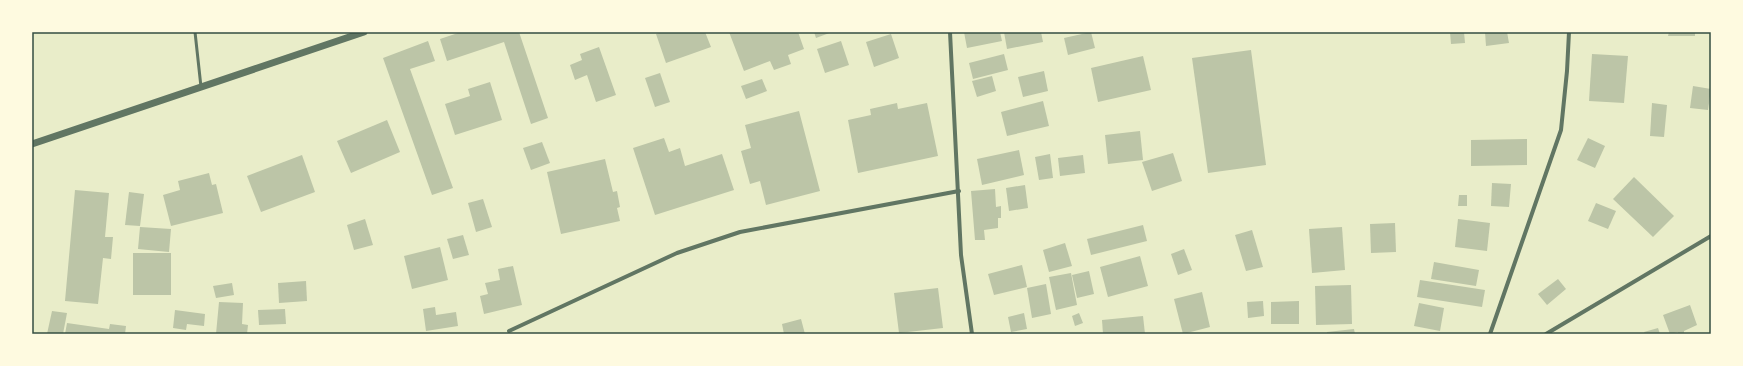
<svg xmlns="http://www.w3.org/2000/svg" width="1743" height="366" viewBox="0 0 1743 366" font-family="'Sofia Sans Condensed',sans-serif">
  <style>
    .building { fill: #bcc5a7 }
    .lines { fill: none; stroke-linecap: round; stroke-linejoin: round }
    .service { stroke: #617663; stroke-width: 3 }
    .minor { stroke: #617663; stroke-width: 4 }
    .tertiary { stroke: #617663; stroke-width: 7 }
    .neatline { fill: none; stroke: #344e41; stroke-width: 1.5 }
  </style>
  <rect width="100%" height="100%" fill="#e9edc9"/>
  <g class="building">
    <polygon points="461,32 519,32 548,118 531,124 504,42 447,61 440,39"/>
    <polygon points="662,32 705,32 711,47 666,63 656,34"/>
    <polygon points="729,32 798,32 804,49 788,55 791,64 774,70 770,61 744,71"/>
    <polygon points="814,32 832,32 816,38"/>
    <polygon points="964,32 1000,32 1002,41 967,48"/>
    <polygon points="1004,32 1041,32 1043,42 1007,49"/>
    <polygon points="1091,32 1095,48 1068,55 1064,38"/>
    <polygon points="1450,32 1464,32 1465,43 1451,44"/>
    <polygon points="1485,32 1507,32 1509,43 1486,46"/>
    <polygon points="1669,32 1695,32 1695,36 1668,36"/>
    <polygon points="891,34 899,58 874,67 866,42"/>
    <polygon points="428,41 435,61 410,69 453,188 432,195 383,58"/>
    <polygon points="841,41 849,65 825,73 817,49"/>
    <polygon points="599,47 616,95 596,102 587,75 575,80 570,65 582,60 580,54"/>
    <polygon points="1251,50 1266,165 1208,173 1192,58"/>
    <polygon points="1004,54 1008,70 973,79 969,63"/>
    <polygon points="1592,54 1628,56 1624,103 1589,101"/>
    <polygon points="1143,56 1151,90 1098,102 1091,68"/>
    <polygon points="1044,71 1048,91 1023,97 1018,77"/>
    <polygon points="660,73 670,102 655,107 645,78"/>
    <polygon points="992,76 996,91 977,97 972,81"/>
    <polygon points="762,79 767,91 746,99 741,86"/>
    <polygon points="490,82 502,120 455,135 445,104 470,96 468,89"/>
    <polygon points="1693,86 1711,89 1708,110 1690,108"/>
    <polygon points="1043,101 1049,126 1007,136 1001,112"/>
    <polygon points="897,103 898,109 927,103 938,156 858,173 848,120 871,115 870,109"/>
    <polygon points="1652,103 1667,105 1664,137 1650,136"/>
    <polygon points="799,111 820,191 766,205 760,181 750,184 741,151 751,148 745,125"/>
    <polygon points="387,120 400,152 351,173 337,141"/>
    <polygon points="1140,131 1143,160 1108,164 1105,135"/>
    <polygon points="664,138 669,152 680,148 685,166 722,154 734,190 655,215 633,148"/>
    <polygon points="1588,138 1605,146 1595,168 1577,160"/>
    <polygon points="1527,139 1527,165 1471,166 1471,140"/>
    <polygon points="542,142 550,163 531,170 523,148"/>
    <polygon points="1019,150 1024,175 982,185 977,159"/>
    <polygon points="1173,153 1182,181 1152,191 1142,162"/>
    <polygon points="1050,154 1053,178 1039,180 1035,157"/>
    <polygon points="302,155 315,192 261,212 247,176"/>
    <polygon points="1083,155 1085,173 1060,176 1058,158"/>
    <polygon points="605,159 613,192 617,191 620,207 617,208 620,221 561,234 547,172"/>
    <polygon points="209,173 212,185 216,184 223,213 171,226 163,195 180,190 178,181"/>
    <polygon points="1634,177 1674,216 1653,237 1613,199"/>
    <polygon points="1492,183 1511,184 1509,207 1491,206"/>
    <polygon points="1025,185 1028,208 1009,211 1006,188"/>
    <polygon points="995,189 996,207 1001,206 1001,218 998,218 998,228 984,230 985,240 975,240 971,191"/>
    <polygon points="75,190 109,193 105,237 113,237 111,259 103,258 98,304 65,301"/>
    <polygon points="129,192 144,194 140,226 125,225"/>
    <polygon points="1459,195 1467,195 1467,206 1458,206"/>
    <polygon points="483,199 492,227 476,232 468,203"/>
    <polygon points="1596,203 1616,211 1608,229 1588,221"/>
    <polygon points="365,219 373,245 354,250 347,225"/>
    <polygon points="1458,219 1490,223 1487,251 1455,247"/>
    <polygon points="1395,223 1396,252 1371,253 1370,224"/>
    <polygon points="1143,225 1147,241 1091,255 1087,239"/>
    <polygon points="140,227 171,229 169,252 138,249"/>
    <polygon points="1342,227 1345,270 1312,273 1309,229"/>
    <polygon points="1252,230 1263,267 1246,271 1235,235"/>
    <polygon points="463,235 469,255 453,259 447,239"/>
    <polygon points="1065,243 1072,266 1049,272 1043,250"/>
    <polygon points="440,247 448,280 412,289 404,256"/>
    <polygon points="1184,249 1192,270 1178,275 1171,254"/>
    <rect x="133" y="253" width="38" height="42"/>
    <polygon points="1140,256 1148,286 1108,297 1100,267"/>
    <polygon points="1434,262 1479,270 1476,286 1431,279"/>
    <polygon points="1022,265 1027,287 994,295 988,274"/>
    <polygon points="513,266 522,305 484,314 480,296 488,294 485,283 500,280 498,269"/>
    <polygon points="1089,271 1094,294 1077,298 1072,275"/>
    <polygon points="1071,273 1077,305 1056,310 1049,277"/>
    <polygon points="1558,279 1566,289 1547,305 1538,294"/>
    <polygon points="1420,280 1485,290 1482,307 1417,297"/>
    <polygon points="306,281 307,301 279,303 278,283"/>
    <polygon points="232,283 234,295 216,298 213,286"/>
    <polygon points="1046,284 1051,314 1032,318 1027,288"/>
    <polygon points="1351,285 1352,324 1316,325 1315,286"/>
    <polygon points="938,288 943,328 899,333 894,293"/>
    <polygon points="1202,292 1210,327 1183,334 1174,299"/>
    <polygon points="1263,301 1264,316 1248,318 1247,302"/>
    <polygon points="1299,301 1299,324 1271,324 1271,302"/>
    <polygon points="219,302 243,303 242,324 248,325 247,334 216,334"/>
    <polygon points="1419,303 1444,308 1440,331 1414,326"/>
    <polygon points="1690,305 1697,325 1684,331 1684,333 1682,334 1678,334 1678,332 1670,334 1663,315"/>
    <polygon points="435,307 436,315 456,312 458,326 426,331 423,309"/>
    <polygon points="285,309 286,324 259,325 258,310"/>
    <polygon points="175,310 205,314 204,326 187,324 186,330 173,328"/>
    <polygon points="52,311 67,313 63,334 47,334"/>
    <polygon points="1024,313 1027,329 1011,332 1008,317"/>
    <polygon points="1079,313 1083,323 1075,326 1072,316"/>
    <polygon points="1143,316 1145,334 1103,334 1102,320"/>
    <polygon points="801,319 805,334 784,334 782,324"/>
    <polygon points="67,323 109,329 110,324 126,326 125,334 65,334"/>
    <polygon points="1658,328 1660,334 1645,334 1644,332"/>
    <polygon points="1354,329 1355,334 1327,334 1327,332"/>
  </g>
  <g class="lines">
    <polyline class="service" points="195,32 201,87"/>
    <g class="minor">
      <polyline points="950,32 961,255 972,334"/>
      <polyline points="509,331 677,253 740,232 959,191"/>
      <polyline points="1490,334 1561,130 1567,71 1569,32"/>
      <polyline points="1546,334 1711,236"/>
    </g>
    <polyline class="tertiary" points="32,144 364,32"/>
  </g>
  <rect width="1743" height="366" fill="none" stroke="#fefae0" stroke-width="66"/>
  <rect x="33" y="33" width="1677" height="300" class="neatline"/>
</svg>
